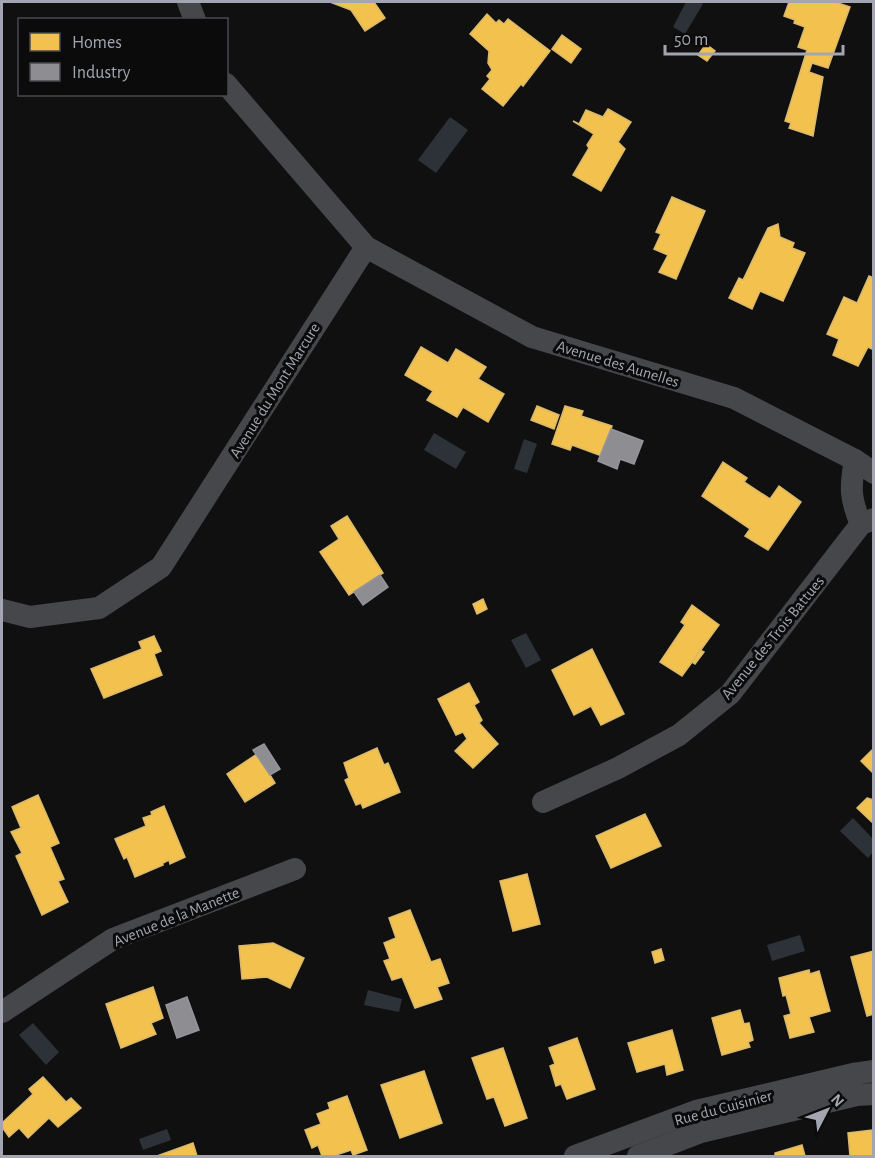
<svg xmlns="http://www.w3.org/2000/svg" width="875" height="1158" viewBox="0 0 875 1158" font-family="'Alegreya Sans',sans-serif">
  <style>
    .water { fill: #2c3238 }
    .homes { fill: #f2c14e; stroke: #dab96b; stroke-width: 1.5 }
    .industry { fill: #8d8d92; stroke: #94949b; stroke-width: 1.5 }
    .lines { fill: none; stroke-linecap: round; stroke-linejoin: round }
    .street { stroke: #46474a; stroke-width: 22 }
    .labels { text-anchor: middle; stroke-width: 6; stroke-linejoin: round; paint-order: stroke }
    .street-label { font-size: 16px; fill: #a3a6b0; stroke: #0b0b0c }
  </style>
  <rect width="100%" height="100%" fill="#101011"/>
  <g class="water">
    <polygon points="686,2 699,2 703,4 685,34 673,27"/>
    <polygon points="450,117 468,130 436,173 418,160"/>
    <polygon points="434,433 466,452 456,469 424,450"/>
    <polygon points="524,439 537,444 527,473 514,469"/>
    <polygon points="526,633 541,660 526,668 511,640"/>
    <polygon points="853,818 873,839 873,852 868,858 840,831"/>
    <polygon points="800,935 805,951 772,961 767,945"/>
    <polygon points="368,990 402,999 399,1012 364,1005"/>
    <polygon points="33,1023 59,1052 46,1065 19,1035"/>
    <polygon points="167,1129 171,1140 143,1150 139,1139"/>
  </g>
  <g class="homes">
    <polygon points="330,2 374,2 385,18 365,31 351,10"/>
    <polygon points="789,2 835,2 850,7 828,68 812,63 809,72 823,77 813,136 789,128 791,123 785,121 807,50 798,47 805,27 794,23 795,20 784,16"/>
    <polygon points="487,14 496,23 499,20 504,24 508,19 550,51 523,86 521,84 503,106 482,89 490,79 487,76 492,70 488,63 489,51 470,34"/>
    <polygon points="562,35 581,49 571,63 552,49"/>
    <polygon points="706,44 715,51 707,61 698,55"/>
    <polygon points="608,109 631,122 618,142 625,149 601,191 573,175 589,148 587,145 594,134 573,121 579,124 586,110 603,117"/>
    <polygon points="672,197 705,211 676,279 659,272 668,255 654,249 661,234 656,232"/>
    <polygon points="778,224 780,237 794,243 792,248 805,253 783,301 760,291 752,309 729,298 739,278 743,280 768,228"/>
    <polygon points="869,276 874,278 874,350 868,347 858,366 833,355 839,339 827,334 844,297 857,303"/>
    <polygon points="421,347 448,363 456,349 486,367 478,379 504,394 488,422 463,407 457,417 427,400 433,391 405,375"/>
    <polygon points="537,406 559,415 554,429 531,420"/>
    <polygon points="565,406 583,411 581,416 612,426 602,456 572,445 570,450 552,444"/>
    <polygon points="723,462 747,478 744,482 770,499 779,486 801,502 768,550 745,536 750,529 702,496"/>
    <polygon points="347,516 383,573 349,595 320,552 339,539 331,526"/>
    <polygon points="483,599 487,609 477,614 473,604"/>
    <polygon points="692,605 719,625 682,676 660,662 685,625 681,622"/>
    <polygon points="154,636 161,651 154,654 162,675 104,698 91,669 142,649 139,642"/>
    <polygon points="592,649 624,714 601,725 591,706 574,715 552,670"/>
    <polygon points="700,650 704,652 695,664 692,662"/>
    <polygon points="469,683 479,702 474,705 482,720 479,723 498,744 473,768 455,751 467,739 463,732 456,735 438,699"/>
    <polygon points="377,748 384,765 388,763 400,792 363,808 361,803 356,805 345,780 349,778 344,763"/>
    <polygon points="874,748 874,774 861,761"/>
    <polygon points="257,754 275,783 245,802 227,774"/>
    <polygon points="38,795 59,843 50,847 64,879 58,881 68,902 42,915 16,856 22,853 11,832 21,828 12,807"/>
    <polygon points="867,798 874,800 874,824 857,808"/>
    <polygon points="164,806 185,857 170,864 169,860 163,863 163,865 135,877 127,857 124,859 115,839 146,826 143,818 152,815 151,812"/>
    <polygon points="645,814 661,846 611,868 596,836"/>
    <polygon points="527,874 540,924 513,931 500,881"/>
    <polygon points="410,910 431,962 440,959 449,983 437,987 442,999 415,1008 402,977 392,980 384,961 390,959 384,943 396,938 389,918"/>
    <polygon points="273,943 304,958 290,988 267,977 242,979 239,946"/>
    <polygon points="661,949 664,960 655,963 652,952"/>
    <polygon points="874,951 874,1014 867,1016 851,957"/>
    <polygon points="809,970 810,974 819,971 830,1011 809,1017 814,1032 790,1038 784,1016 791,1014 786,995 783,996 779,978"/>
    <polygon points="153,987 163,1018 151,1023 156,1034 121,1048 106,1004"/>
    <polygon points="740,1010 744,1024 749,1023 753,1040 748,1042 750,1047 722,1055 712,1018"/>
    <polygon points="672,1030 683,1070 667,1075 665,1064 637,1072 628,1043"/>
    <polygon points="577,1038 595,1089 567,1099 561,1084 556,1086 550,1066 555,1064 549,1048"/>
    <polygon points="503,1048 527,1118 505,1126 494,1097 487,1099 472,1058"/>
    <polygon points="424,1071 442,1123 400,1138 381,1085"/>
    <polygon points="43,1077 66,1102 71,1098 81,1108 58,1127 49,1118 28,1138 19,1128 9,1137 2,1127 2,1123 33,1094 29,1089"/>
    <polygon points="347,1096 367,1150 353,1155 351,1150 333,1156 322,1156 318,1145 312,1148 305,1130 321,1124 317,1114 330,1109 328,1103"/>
    <polygon points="872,1130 874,1156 850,1156 848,1133"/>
    <polygon points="193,1143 197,1156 157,1156"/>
    <polygon points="802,1145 805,1156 775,1156 775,1153"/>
  </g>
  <g class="industry">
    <polygon points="611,429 643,441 634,464 620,459 617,469 598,461"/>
    <polygon points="380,575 388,587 363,605 354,592"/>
    <polygon points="264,744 280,769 270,775 253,750"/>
    <polygon points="187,997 199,1030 177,1038 166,1005"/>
  </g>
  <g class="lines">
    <g class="street">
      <polyline points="188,2 195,20"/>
      <polyline points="226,84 366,247 532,337 734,398 855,460 874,473"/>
      <path d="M855 460C850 487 850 499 861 524"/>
      <polyline points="2,610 30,617 99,608 161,567 366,247"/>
      <polyline points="543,802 618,768 679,735 730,694 861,524 874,519"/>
      <polyline points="2,1012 113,939 295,869"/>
      <polyline points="575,1156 696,1111 853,1074 874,1071"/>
      <polyline points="638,1156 701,1132 857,1095 874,1094"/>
    </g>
  </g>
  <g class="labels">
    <g class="street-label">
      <text transform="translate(618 363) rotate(17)" y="6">Avenue des Aunelles</text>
      <text transform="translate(274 390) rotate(-58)" y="6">Avenue du Mont Marcure</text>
      <text transform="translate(772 637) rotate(-51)" y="6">Avenue des Trois Battues</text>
      <text transform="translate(176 916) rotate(-22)" y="6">Avenue de la Manette</text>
      <text transform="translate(723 1107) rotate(-15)" y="6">Rue du Cuisinier</text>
    </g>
  </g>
  <rect width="875" height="1158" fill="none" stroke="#a3a6b0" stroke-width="6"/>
  <rect x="18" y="18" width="210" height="78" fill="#0b0b0c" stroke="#48494e" stroke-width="1.5"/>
  <rect x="30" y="33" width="30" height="18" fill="#f2c14e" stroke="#48494e" stroke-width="1.5"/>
  <text x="72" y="48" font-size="18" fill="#a3a6b0">Homes</text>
  <rect x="30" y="63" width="30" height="18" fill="#8d8d92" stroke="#48494e" stroke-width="1.5"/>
  <text x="72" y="78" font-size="18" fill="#a3a6b0">Industry</text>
  <g transform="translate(827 1110) rotate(48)" stroke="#0b0b0c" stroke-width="4.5" paint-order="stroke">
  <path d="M0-4.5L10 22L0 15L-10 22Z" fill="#a3a6b0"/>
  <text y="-9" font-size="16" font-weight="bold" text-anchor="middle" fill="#a3a6b0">N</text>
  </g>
  <path d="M665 45v9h178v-9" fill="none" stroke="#a3a6b0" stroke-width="3"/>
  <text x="674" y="45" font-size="18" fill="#a3a6b0" stroke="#0b0b0c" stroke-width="4.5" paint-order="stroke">50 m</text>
</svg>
